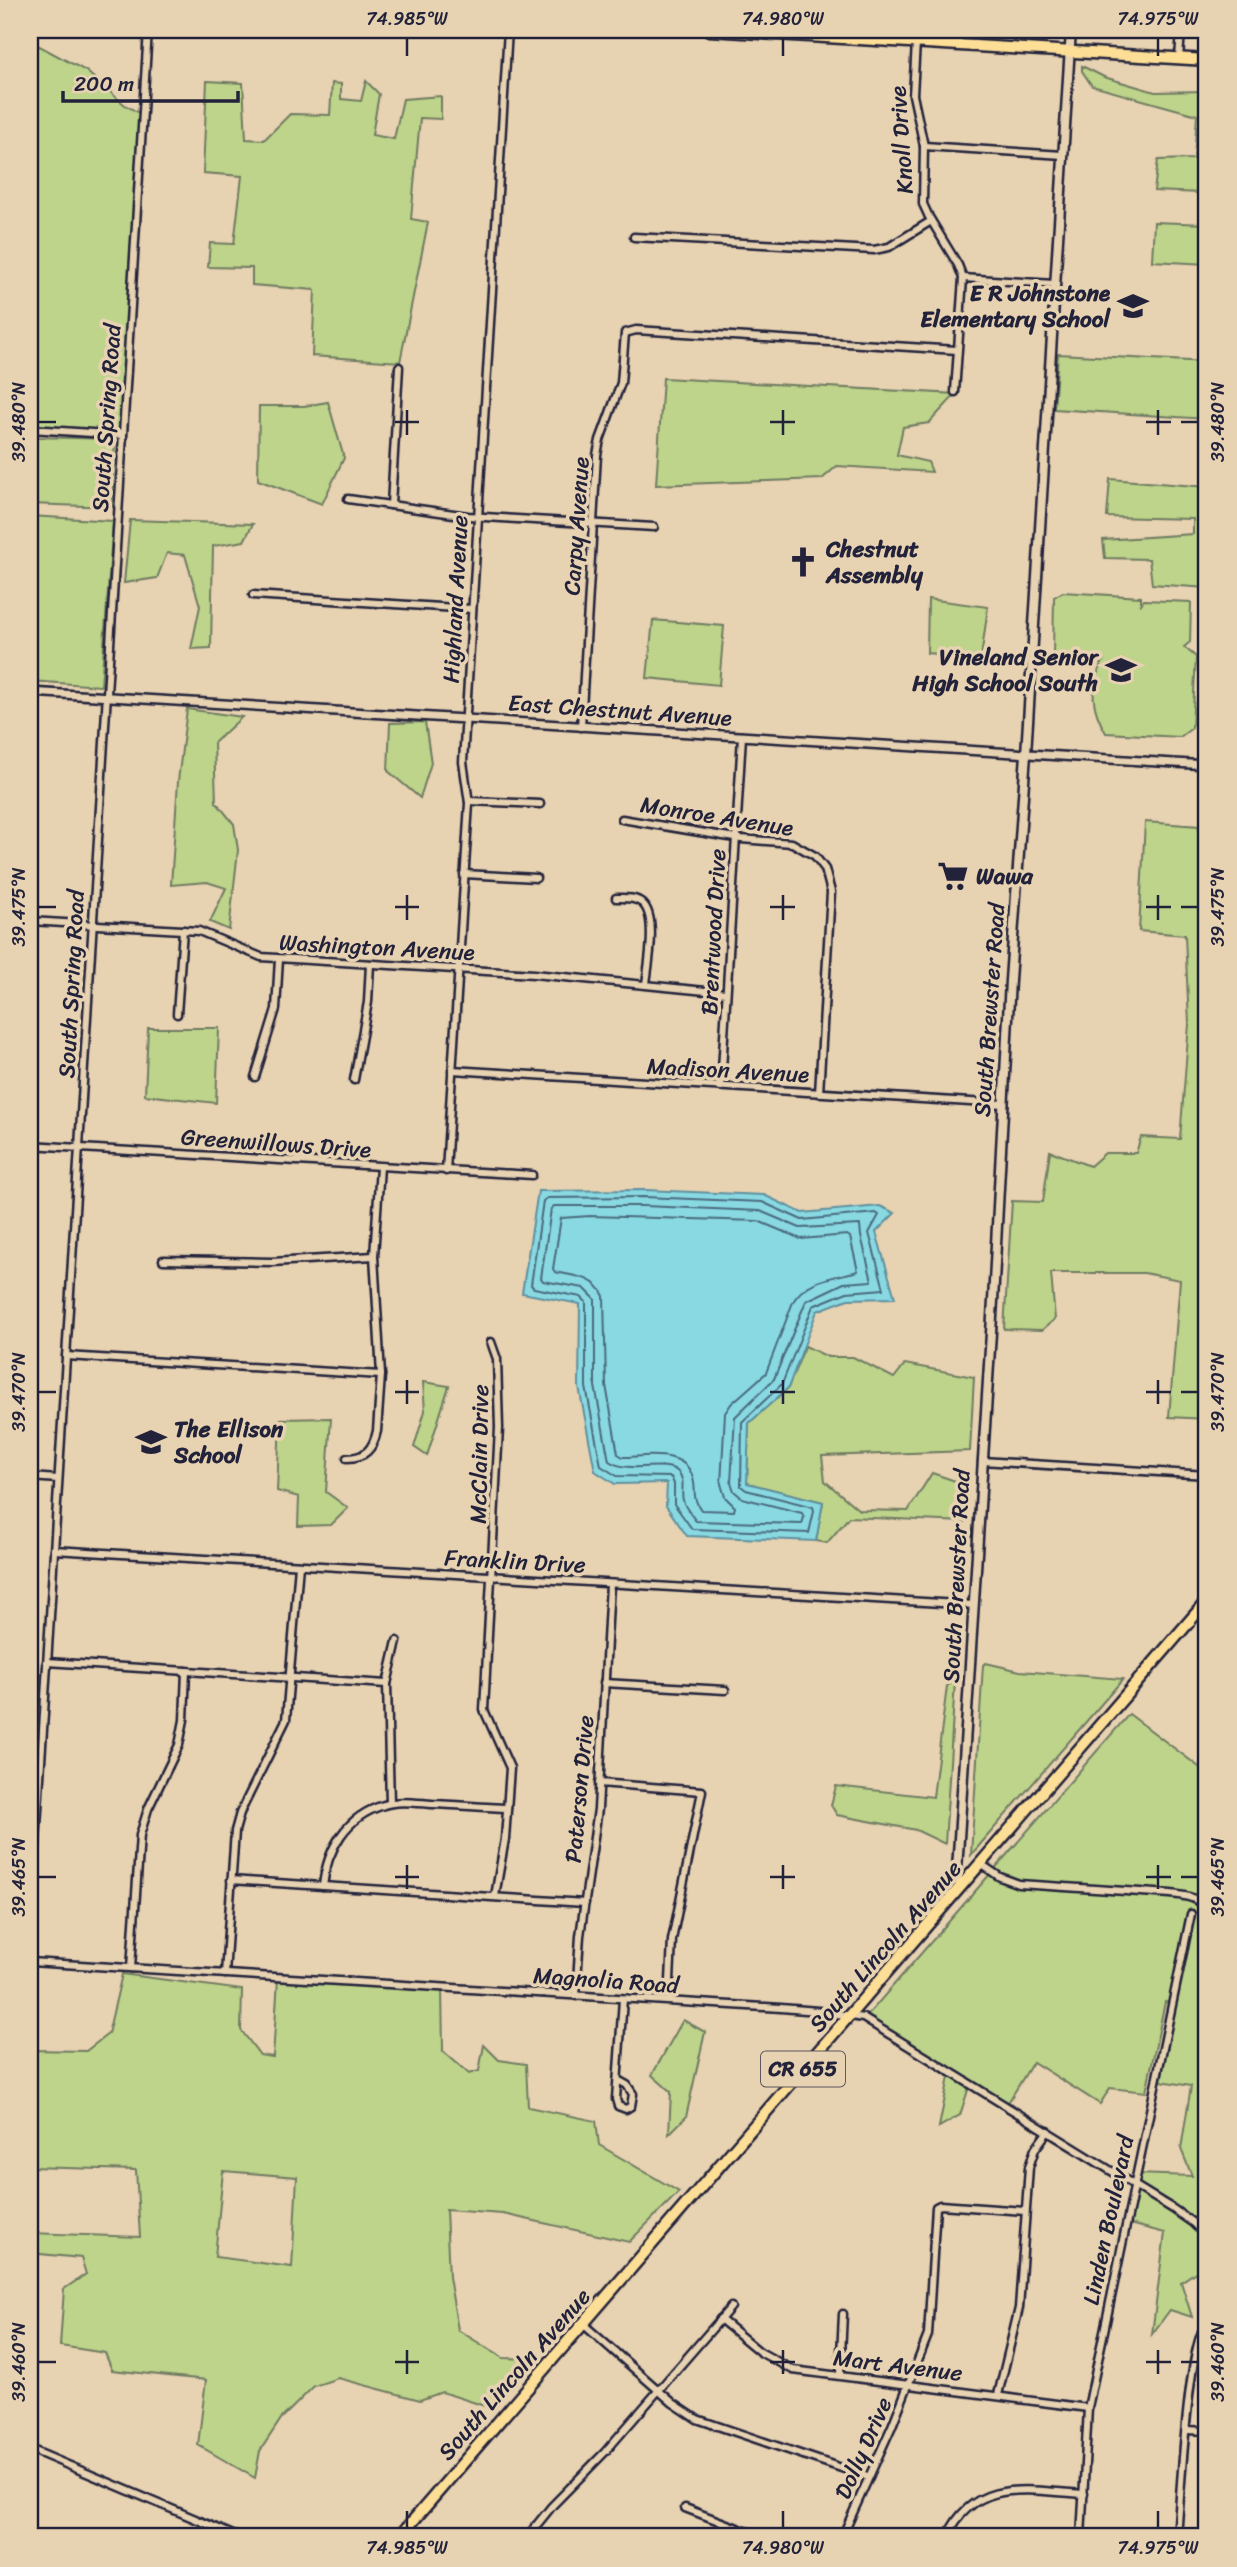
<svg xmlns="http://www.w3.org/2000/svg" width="1237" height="2567" viewBox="0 0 1237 2567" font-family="Sriracha,sans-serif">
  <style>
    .green { fill: #bdd48a; stroke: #707b62; stroke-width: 2; fill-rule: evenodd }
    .water { fill: #88d9e2; stroke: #5f909f; stroke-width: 2 }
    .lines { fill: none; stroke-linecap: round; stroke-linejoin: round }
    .shore { stroke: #4b6b7e; stroke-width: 2 }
    .minor-casing { stroke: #22223b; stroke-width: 11 }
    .tertiary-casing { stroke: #22223b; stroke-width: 12 }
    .secondary-casing { stroke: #22223b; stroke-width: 13 }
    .primary-casing { stroke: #22223b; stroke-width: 15 }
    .minor { stroke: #e7d2b1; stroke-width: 6 }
    .tertiary { stroke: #e7d2b1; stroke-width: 7 }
    .secondary { stroke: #e7d2b1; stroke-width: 8 }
    .primary { stroke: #fdde96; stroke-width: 10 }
    .ticks { fill: none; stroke: #22223b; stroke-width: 2.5 }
    .labels { text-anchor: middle; stroke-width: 7; stroke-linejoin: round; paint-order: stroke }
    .shield { fill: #e7d2b1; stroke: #5d575e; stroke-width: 2 }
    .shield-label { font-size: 21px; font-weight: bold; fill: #22223b }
    .street-label { font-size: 23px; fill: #22223b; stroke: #e7d2b1 }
    .poi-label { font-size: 23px; font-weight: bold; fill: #22223b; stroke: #e7d2b1; text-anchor: start }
    .neatline { fill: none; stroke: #22223b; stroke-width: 2.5 }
    .ticks-label { font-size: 18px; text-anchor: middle; fill: #22223b }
  </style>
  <rect width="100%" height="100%" fill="#e7d2b1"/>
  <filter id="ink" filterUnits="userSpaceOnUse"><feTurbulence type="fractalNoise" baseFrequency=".0143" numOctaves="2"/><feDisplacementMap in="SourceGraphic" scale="14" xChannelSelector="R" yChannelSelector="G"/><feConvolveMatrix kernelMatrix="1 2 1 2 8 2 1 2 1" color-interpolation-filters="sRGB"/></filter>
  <g filter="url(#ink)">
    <g class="green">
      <polygon points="30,41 86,71 125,105 141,114 119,431 30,426"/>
      <polygon points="1082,66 1104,77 1155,92 1207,91 1207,212 1202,193 1154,191 1158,160 1194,159 1197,115 1092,86 1082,71"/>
      <polygon points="207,81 243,83 246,139 264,140 290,114 330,115 332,83 341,84 341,99 361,101 366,81 379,94 372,135 394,139 403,99 441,96 441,119 420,118 411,219 428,222 400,362 312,356 315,290 252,285 252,268 208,267 210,243 234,244 242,176 203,173"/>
      <polygon points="1154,222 1207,224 1207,264 1152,261"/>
      <polygon points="1058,354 1207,362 1207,419 1054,409"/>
      <polygon points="663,378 956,394 929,423 903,427 897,455 928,462 932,472 837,466 822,479 656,485"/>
      <polygon points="328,402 344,458 322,504 258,480 259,406 304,406"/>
      <polygon points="30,437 115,439 112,507 30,504"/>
      <polygon points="1110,479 1207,487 1207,588 1152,584 1149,559 1105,558 1103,540 1193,534 1193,519 1107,517"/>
      <polygon points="30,516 113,521 101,686 30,681"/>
      <polygon points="130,520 253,524 244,541 213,546 211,648 191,649 200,606 185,555 167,553 157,578 124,583"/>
      <path d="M1063 592 1141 597V604L1144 600 1191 602 1190 642 1184 647 1196 657 1192 728 1180 737 1106 733C1091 708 1089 687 1103 661 1085 665 1070 662 1053 657L1054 597Z"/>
      <polygon points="928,599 988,607 981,658 927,653"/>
      <polygon points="653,620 724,626 719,685 647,678"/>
      <polygon points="187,709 242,717 214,743 216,802 234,824 238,850 229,930 210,922 226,888 207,882 171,885 178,781"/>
      <polygon points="425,722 431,763 420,798 388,771 390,723"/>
      <polygon points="1145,822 1199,826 1199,838 1207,838 1207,1419 1169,1417 1180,1280 1144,1273 1051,1273 1055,1319 1042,1330 1004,1329 1012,1201 1043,1202 1050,1151 1090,1166 1105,1153 1136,1153 1141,1137 1180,1139 1189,1024 1185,935 1139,931"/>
      <polygon points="148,1028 219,1028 216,1103 145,1095"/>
      <polygon points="805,1346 828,1357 853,1357 894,1378 905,1364 974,1377 970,1451 822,1456 825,1481 859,1510 908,1511 932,1473 967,1485 965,1522 849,1517 827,1543 816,1541 823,1502 747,1483 749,1423 788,1388"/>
      <polygon points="423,1382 449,1386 427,1456 414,1447 425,1411"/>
      <polygon points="331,1418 326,1492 348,1508 331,1525 298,1526 299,1497 277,1491 280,1419"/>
      <polygon points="986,1663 1020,1671 1123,1679 971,1855 983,1665"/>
      <polygon points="955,1681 945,1844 916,1830 837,1815 831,1805 836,1786 933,1797 947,1686"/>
      <polygon points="1129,1714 1207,1773 1207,2099 1202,2105 1207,2134 1207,2271 1200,2269 1181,2282 1192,2317 1170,2310 1152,2334 1165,2233 1126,2223 1136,2174 1192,2176 1181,2149 1191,2086 1161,2081 1175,2004 1165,2002 1146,2092 1110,2088 1100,2104 1033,2062 1006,2106 970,2084 960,2115 939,2127 949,2077 865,2018"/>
      <path d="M122 1974 242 1990 241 2030 260 2055 273 2057 278 1979 442 1988 443 2051 469 2074 479 2071 484 2045 499 2060 526 2064 528 2107 596 2121 599 2145 679 2192 629 2242 503 2214 446 2210 449 2277 458 2330 503 2358 536 2359 491 2408 442 2392 420 2400 338 2378 314 2386 281 2419 260 2451 255 2478 198 2445 206 2380 112 2370 105 2353 60 2346 64 2289 86 2274 81 2258 30 2253V2233L140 2237 136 2170 30 2167V2050L86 2051 108 2034ZM223 2171 297 2177 292 2267 215 2257Z"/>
      <polygon points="683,2020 705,2032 686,2117 669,2134 671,2092 652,2075"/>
    </g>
    <polygon class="water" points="645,1190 764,1195 802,1213 880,1206 895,1213 876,1232 895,1298 848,1299 817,1311 788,1388 749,1423 747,1483 823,1502 816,1541 687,1536 666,1506 667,1483 615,1484 595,1471 579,1387 580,1304 522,1293 538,1191"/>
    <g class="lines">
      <g class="shore">
        <polygon points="644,1197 762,1202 802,1220 876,1213 879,1215 869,1233 884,1289 847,1292 813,1306 782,1384 742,1422 741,1486 746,1490 813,1507 814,1511 809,1533 692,1529 674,1504 674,1484 671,1477 617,1476 601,1466 586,1387 586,1302 581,1297 534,1288 531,1285 543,1201 547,1198"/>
        <path d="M554 1206H644L760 1211 800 1228 860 1225 861 1236 872 1281 844 1283 806 1301 774 1379 735 1417 731 1482 734 1491 742 1498 802 1513 804 1517 802 1524 696 1521C692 1516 686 1509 684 1503 679 1493 687 1481 678 1472 665 1459 630 1475 609 1461L595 1386V1299L584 1288 543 1281 541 1278 551 1209Z"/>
        <path d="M590 1216 758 1221 801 1239 847 1235 850 1237 858 1271C837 1277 805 1279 793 1302L766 1373 731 1404 725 1413 721 1484 725 1497 735 1507 734 1511 701 1510C691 1496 697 1492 693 1478 685 1448 645 1457 623 1457L618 1454 606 1385 604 1296C595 1276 575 1276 555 1272L553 1269 561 1218Z"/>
      </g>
      <g class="minor-casing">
        <g id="minor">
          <polyline points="916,42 913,95 924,146 923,204 929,217 958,265 963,278 955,392"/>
          <polyline points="1179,59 1181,30"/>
          <polyline points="924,146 1063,155"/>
          <polyline points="634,237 874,250 889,247 931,221"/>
          <polyline points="963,278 1054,284"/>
          <polyline points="30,429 123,435"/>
          <polyline points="348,499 468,516 654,527"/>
          <polyline points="391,505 399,367"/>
          <polyline points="253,595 472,609"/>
          <polyline points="581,727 597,455 600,440 621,383 625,333 636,330 957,350"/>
          <polyline points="469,801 540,804"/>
          <polyline points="622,819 741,839 792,843 815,856 825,869 831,892 819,1093"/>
          <polyline points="464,874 536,878"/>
          <path d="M616 898C625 898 635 897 642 903 658 916 648 966 646 984"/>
          <polyline points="30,921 199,931 261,957 534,974 726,993"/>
          <polyline points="177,1014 183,930"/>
          <polyline points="452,1070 1003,1104"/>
          <polyline points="255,1077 276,1009 279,959"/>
          <polyline points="354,1080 368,1002 370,964"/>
          <polyline points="721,1087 742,736"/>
          <polyline points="30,1145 532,1175"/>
          <polyline points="446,1171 469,803 463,762 508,30"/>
          <polyline points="163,1260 272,1262 374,1256"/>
          <polyline points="491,1342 497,1359 499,1428 484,1710 510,1768 505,1839 495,1896"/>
          <polyline points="66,1356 381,1375"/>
          <path d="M347 1458C365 1458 373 1449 377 1431L381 1375 374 1256 380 1167"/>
          <polyline points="982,1461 1207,1475"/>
          <polyline points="30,1477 58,1479"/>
          <polyline points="54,1550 974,1605"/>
          <polyline points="47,1662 387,1684"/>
          <polyline points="604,1683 725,1690"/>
          <polyline points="599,1783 702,1791 672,1940 669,2001"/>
          <polyline points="390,1803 387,1684 397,1641"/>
          <path d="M981 1864 1000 1877 1019 1884 1171 1894C1186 1896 1198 1897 1207 1909"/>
          <polyline points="231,1880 585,1903"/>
          <path d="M323 1886C327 1849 346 1816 384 1805 398 1800 417 1803 432 1804 457 1805 482 1807 507 1808"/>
          <polyline points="30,1940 148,30"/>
          <polyline points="30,1962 781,2008 818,2011 863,2018 1173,2209 1193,2223 1207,2237"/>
          <polyline points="131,1968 140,1835 148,1809 179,1745 184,1720 186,1671"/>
          <polyline points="225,1974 235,1831 240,1813 286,1720 299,1565"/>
          <polyline points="576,1996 580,1936 598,1809 610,1584"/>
          <polyline points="618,2080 627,2085 633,2094 631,2106 626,2109 618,2106 616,2099 623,1999"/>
          <polyline points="720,2319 760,2352 793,2370 1088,2408"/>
          <polyline points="583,2324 673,2403 697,2419 868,2477"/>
          <polyline points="840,2375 843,2314"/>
          <polyline points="998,2395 1019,2308 1029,2167 1035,2149 1048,2131"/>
          <polyline points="1187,2430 1207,2431"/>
          <polyline points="30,2449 238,2537"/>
          <polyline points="685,2508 761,2537"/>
          <polyline points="527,2537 552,2506 605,2452 731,2307"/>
          <polyline points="842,2537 892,2426 928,2335 936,2207 940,2205 1025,2211"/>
          <path d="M947 2537C975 2476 1029 2491 1084 2494"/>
          <polyline points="1081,2537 1088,2408 1191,1914"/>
          <path d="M1177 2537C1180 2505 1188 2336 1207 2324"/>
        </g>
      </g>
      <g class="tertiary-casing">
        <polyline id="tertiary" points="30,692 1207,765"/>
      </g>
      <g class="secondary-casing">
        <polyline id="secondary" points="962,1886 958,1881 957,1870 993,1301 1010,980 1026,754 1071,30"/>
      </g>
      <g class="primary-casing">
        <g id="primary">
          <polyline points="709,30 1207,60"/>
          <polyline points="399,2537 1207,1601"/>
        </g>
      </g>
      <use href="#minor" class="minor"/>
      <use href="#tertiary" class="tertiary"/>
      <use href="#secondary" class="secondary"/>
      <use href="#primary" class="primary"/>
    </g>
  </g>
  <path class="ticks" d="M407 38V56M783 38V56M1158 38V56M407 410V435M783 410V435M1158 410V435M38 422H56M395 422H419M770 422H795M1146 422H1171M1181 422H1198M407 895V920M783 895V920M1158 895V920M38 907H56M395 907H419M770 907H795M1146 907H1171M1181 907H1198M407 1380V1404M783 1380V1404M1158 1380V1404M38 1392H56M395 1392H419M770 1392H795M1146 1392H1171M1181 1392H1198M407 1865V1889M783 1865V1889M1158 1865V1889M38 1877H56M395 1877H419M770 1877H795M1146 1877H1171M1181 1877H1198M407 2350V2374M783 2350V2374M1158 2350V2374M38 2362H56M395 2362H419M770 2362H795M1146 2362H1171M1181 2362H1198M407 2511V2528M783 2511V2528M1158 2511V2528"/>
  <defs>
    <g id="school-bare" transform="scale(2.415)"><path d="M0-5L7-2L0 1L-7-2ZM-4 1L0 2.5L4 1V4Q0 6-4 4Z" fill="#22223b" stroke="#e7d2b1" stroke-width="2.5" paint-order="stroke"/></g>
    <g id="church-bare" transform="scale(2.415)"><path d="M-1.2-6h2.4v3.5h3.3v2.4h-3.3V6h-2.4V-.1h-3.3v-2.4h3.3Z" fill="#22223b" stroke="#e7d2b1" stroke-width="2.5" paint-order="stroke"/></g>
    <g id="supermarket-bare" transform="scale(2.415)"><path d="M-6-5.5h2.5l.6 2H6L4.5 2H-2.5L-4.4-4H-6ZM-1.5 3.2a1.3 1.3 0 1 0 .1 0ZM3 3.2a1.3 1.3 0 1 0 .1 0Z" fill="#22223b" stroke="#e7d2b1" stroke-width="2.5" paint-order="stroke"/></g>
  </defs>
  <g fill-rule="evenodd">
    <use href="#school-bare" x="1133" y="306"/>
    <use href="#church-bare" x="803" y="562"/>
    <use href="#school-bare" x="1121" y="670"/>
    <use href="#supermarket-bare" x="953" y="876"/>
    <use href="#school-bare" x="151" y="1442"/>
  </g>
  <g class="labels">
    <rect class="shield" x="761" y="2051.5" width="84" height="35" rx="5"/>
    <g class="shield-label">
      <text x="803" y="2076">CR 655</text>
    </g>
    <g class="street-label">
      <text transform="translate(901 140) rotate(-94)" y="8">Knoll Drive</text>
      <text transform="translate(106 418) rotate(-86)" y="8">South Spring Road</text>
      <text transform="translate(576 526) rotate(-86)" y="8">Carpy Avenue</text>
      <text transform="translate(455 599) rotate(-87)" y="8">Highland Avenue</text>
      <text transform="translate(620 710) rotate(4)" y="8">East Chestnut Avenue</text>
      <text transform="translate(717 816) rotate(9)" y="8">Monroe Avenue</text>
      <text transform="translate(713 932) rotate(-87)" y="8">Brentwood Drive</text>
      <text transform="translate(377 947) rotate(3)" y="8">Washington Avenue</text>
      <text transform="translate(71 984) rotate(-87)" y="8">South Spring Road</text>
      <text transform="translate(989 1010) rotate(-86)" y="8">South Brewster Road</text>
      <text transform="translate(728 1070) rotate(3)" y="8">Madison Avenue</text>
      <text transform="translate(276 1143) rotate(4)" y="8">Greenwillows Drive</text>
      <text transform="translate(479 1454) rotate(-89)" y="8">McClain Drive</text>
      <text transform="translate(515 1561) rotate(3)" y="8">Franklin Drive</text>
      <text transform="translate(956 1576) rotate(-87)" y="8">South Brewster Road</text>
      <text transform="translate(579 1789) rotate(-85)" y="8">Paterson Drive</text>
      <text transform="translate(885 1946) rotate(-49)" y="8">South Lincoln Avenue</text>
      <text transform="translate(606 1980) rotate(4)" y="8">Magnolia Road</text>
      <text transform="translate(1108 2220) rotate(-78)" y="8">Linden Boulevard</text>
      <text transform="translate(898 2365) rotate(7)" y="8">Mart Avenue</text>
      <text transform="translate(514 2374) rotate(-49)" y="8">South Lincoln Avenue</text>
      <text transform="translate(863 2448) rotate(-66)" y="8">Dolly Drive</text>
    </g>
    <g class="poi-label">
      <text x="1110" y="301" text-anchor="end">E R Johnstone<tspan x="1110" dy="26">Elementary School</tspan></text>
      <text x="826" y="557">Chestnut<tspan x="826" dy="26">Assembly</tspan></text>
      <text x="1098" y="665" text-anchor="end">Vineland Senior<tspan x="1098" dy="26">High School South</tspan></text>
      <text x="976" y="884">Wawa</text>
      <text x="174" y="1437">The Ellison<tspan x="174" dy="26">School</tspan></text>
    </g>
  </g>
  <rect width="1237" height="2567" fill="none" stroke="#e7d2b1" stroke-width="77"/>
  <path d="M63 91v10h175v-10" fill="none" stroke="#22223b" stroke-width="3.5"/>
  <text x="74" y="91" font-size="21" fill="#22223b" stroke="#e7d2b1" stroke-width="5" paint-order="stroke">200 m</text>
  <rect x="38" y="38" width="1160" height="2490" class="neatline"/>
  <g class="ticks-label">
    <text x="407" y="25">74.985°W</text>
    <text x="783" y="25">74.980°W</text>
    <text x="1158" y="25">74.975°W</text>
    <text transform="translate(19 422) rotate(-90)" y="6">39.480°N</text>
    <text transform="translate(1218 422) rotate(-90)" y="6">39.480°N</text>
    <text transform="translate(19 907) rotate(-90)" y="6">39.475°N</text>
    <text transform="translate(1218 907) rotate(-90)" y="6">39.475°N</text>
    <text transform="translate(19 1392) rotate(-90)" y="6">39.470°N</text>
    <text transform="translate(1218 1392) rotate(-90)" y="6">39.470°N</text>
    <text transform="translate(19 1877) rotate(-90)" y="6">39.465°N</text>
    <text transform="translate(1218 1877) rotate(-90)" y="6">39.465°N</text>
    <text transform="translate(19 2362) rotate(-90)" y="6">39.460°N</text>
    <text transform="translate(1218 2362) rotate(-90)" y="6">39.460°N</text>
    <text x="407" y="2554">74.985°W</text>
    <text x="783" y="2554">74.980°W</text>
    <text x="1158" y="2554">74.975°W</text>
  </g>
</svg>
